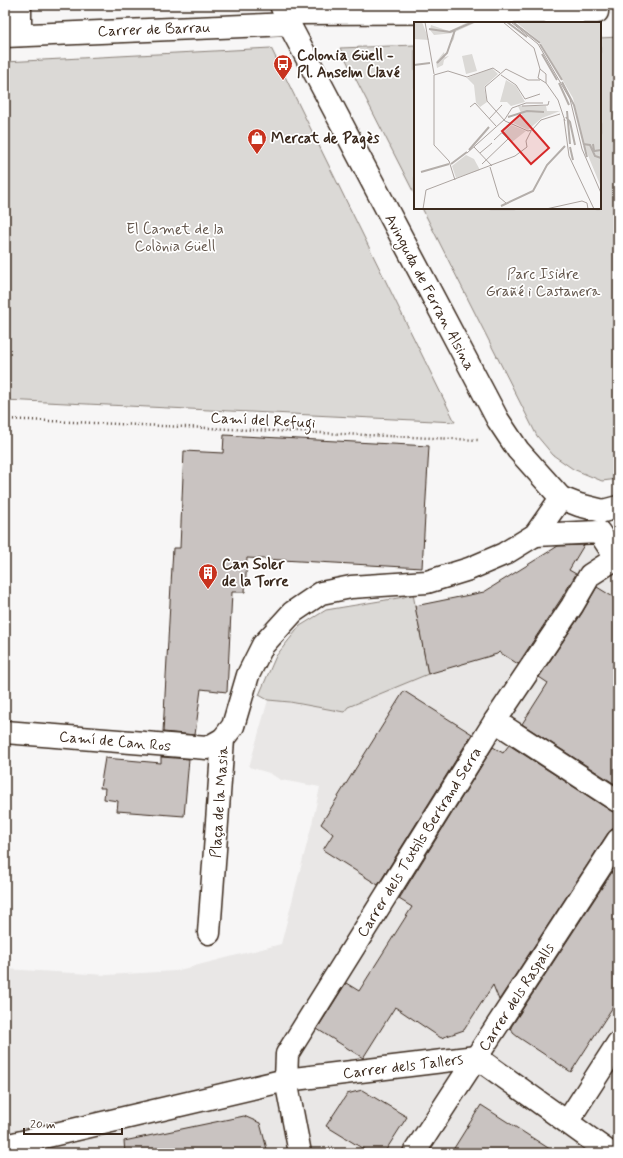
<svg xmlns="http://www.w3.org/2000/svg" width="623" height="1158" viewBox="0 0 623 1158" font-family="Mynerve,sans-serif">
  <style>
    .built { fill: #e9e7e6 }
    .green { fill: #dbd9d6; stroke: #8b827a }
    .building { fill: #c9c3c1; stroke: #3b2a1e }
    .lines { fill: none; stroke-linecap: round; stroke-linejoin: round }
    .minor-casing { stroke: #3b2a1e; stroke-width: 25 }
    .path { stroke: #3b2a1e; stroke-width: 2.5; stroke-dasharray: 1 3; stroke-linecap: butt }
    .minor { stroke: #fff; stroke-width: 22 }
    .labels { text-anchor: middle; stroke-width: 3.5; stroke-linejoin: round; paint-order: stroke }
    .street-label { font-size: 15px; fill: #3b2a1e; stroke: #fff }
    .poi-label { font-size: 15px; font-weight: bold; fill: #3b2a1e; stroke: #fff; text-anchor: start }
    .park-label { font-size: 15px; fill: #63564c; stroke: #fff }
    .inset-river { fill: none; stroke: #b4aeaa; stroke-width: 2 }
    .inset-road { fill: none; stroke: #aca4a0; stroke-width: 1 }
    .view { fill: #d62828; fill-opacity: 0.15; stroke: #d62828; stroke-width: 2 }
    .inset-edge { fill: none; stroke: #3b2a1e; stroke-width: 2 }
  </style>
  <rect width="100%" height="100%" fill="#f7f6f6"/>
  <filter id="ink" filterUnits="userSpaceOnUse"><feTurbulence type="fractalNoise" baseFrequency=".025" numOctaves="2"/><feDisplacementMap in="SourceGraphic" scale="8" xChannelSelector="R" yChannelSelector="G"/><feConvolveMatrix kernelMatrix="1 2 1 2 8 2 1 2 1" color-interpolation-filters="sRGB"/></filter>
  <g filter="url(#ink)">
    <polygon class="built" points="618,528 618,1153 5,1153 5,969 107,975 175,971 281,944 312,824 320,787 281,780 269,773 249,767 268,700 282,701 344,712 348,707 427,674 415,606 484,592 571,538"/>
    <g class="green">
      <polygon points="618,37 618,479 602,481 573,469 553,455 537,436 422,208 600,208 600,38"/>
      <polygon points="415,45 415,195 340,48"/>
      <polygon points="271,48 455,422 5,400 5,62"/>
      <polygon points="413,594 428,674 348,707 344,712 290,702 268,700 259,695 276,656 300,626 326,610 404,597"/>
    </g>
    <g class="building">
      <polygon points="224,435 429,446 422,568 247,558 245,592 232,592 227,692 201,689 195,735 163,732 173,548 180,548 184,451 223,453"/>
      <polygon points="584,545 569,570 576,574 561,599 518,664 499,652 497,654 428,674 415,606 484,592 558,546"/>
      <polygon points="597,587 618,600 618,786 522,724 548,683 539,677 582,613"/>
      <polygon points="404,691 472,734 378,885 323,850 333,834 321,824"/>
      <polygon points="509,745 611,811 618,813 618,828 612,829 608,833 499,1000 493,985 464,1030 441,1038 395,1007 363,1058 317,1029 346,983 359,991 412,907 399,899 493,747 503,753"/>
      <polygon points="161,757 189,759 184,816 117,811 118,801 104,799 105,788 100,788 105,758 161,763"/>
      <polygon points="618,863 618,999 571,1072 518,1037 513,1033 511,1027"/>
      <polygon points="362,1090 407,1117 384,1153 370,1153 326,1126 347,1094"/>
      <polygon points="481,1105 556,1153 451,1153"/>
      <polygon points="244,1116 260,1123 268,1153 125,1153 124,1141"/>
    </g>
    <g class="lines">
      <g class="minor-casing">
        <g id="minor">
          <polyline points="281,5 289,24 498,420 518,450 561,498 579,505 603,511 618,507"/>
          <polyline points="285,13 597,12"/>
          <polyline points="20,35 20,5"/>
          <polyline points="5,36 289,24"/>
          <polyline points="535,535 599,532 616,558"/>
          <polyline points="495,721 618,801"/>
          <polyline points="5,732 207,748 223,739"/>
          <polyline points="209,933 223,739 233,726 248,675 263,645 293,612 321,593 351,587 427,582 469,569 504,554 535,535 561,498"/>
          <polyline points="567,1122 618,1043"/>
          <polyline points="5,1146 286,1080 476,1057 610,1153"/>
          <polyline points="300,1153 286,1080 287,1054 495,721 572,606 590,575 618,557"/>
          <polyline points="414,1153 618,840"/>
        </g>
      </g>
      <polyline class="path" points="5,419 478,440"/>
      <use href="#minor" class="minor"/>
    </g>
  </g>
  <defs>
    <g id="bus-pin" transform="scale(1)"><path d="M0 17L-7.5 6A9.5 9.5 0 1 1 7.5 6Z" fill="#c8321e" stroke="#fff"/><path d="M-5-6H5V4H4V6H2V4H-2V6H-4V4H-5ZM-3.5-4V0h7V-4ZM-3.5 1.2v1.5H-2V1.2ZM2 1.2v1.5H3.5V1.2Z" fill="#fff"/></g>
    <g id="shop-pin" transform="scale(1)"><path d="M0 17L-7.5 6A9.5 9.5 0 1 1 7.5 6Z" fill="#c8321e" stroke="#fff"/><path d="M-5-2.5h2.3a2.7 3.5 0 0 1 5.4 0H5L5.5 6h-11ZM-1.5-2.5h3a1.5 2.3 0 0 0-3 0Z" fill="#fff"/></g>
    <g id="building-pin" transform="scale(1)"><path d="M0 17L-7.5 6A9.5 9.5 0 1 1 7.5 6Z" fill="#c8321e" stroke="#fff"/><path d="M-4-6H4V6H1V3H-1V6H-4ZM-2.5-4.3h1.7v1.8h-1.7ZM.8-4.3h1.7v1.8H.8ZM-2.5-1h1.7V.8h-1.7ZM.8-1h1.7V.8H.8Z" fill="#fff"/></g>
  </defs>
  <g fill-rule="evenodd">
    <use href="#bus-pin" x="283" y="64"/>
    <use href="#shop-pin" x="257" y="138"/>
    <use href="#building-pin" x="208" y="573"/>
  </g>
  <g class="labels">
    <g class="street-label">
      <text transform="translate(154 29) rotate(-2)" y="5">Carrer de Barrau</text>
      <text transform="translate(430 292) rotate(62)" y="5">Avinguda de Ferran Alsina</text>
      <text transform="translate(263 420) rotate(3)" y="5">Camí del Refugi</text>
      <text transform="translate(115 741) rotate(5)" y="5">Camí de Can Ros</text>
      <text transform="translate(219 802) rotate(-86)" y="5">Plaça de la Masia</text>
      <text transform="translate(419 842) rotate(-58)" y="5">Carrer dels Textils Bertrand Serra</text>
      <text transform="translate(516 997) rotate(-57)" y="5">Carrer dels Raspalls</text>
      <text transform="translate(403 1066) rotate(-7)" y="5">Carrer dels Tallers</text>
    </g>
    <g class="poi-label">
      <text x="297" y="60">Colonia Güell -<tspan x="297" dy="17">Pl. Anselm Clavé</tspan></text>
      <text x="271" y="143">Mercat de Pagès</text>
      <text x="222" y="569">Can Soler<tspan x="222" dy="17">de la Torre</tspan></text>
    </g>
    <g class="park-label">
      <text x="175" y="234">El Camet de la<tspan x="175" dy="17">Colònia Güell</tspan></text>
      <text x="543" y="279">Parc Isidre<tspan x="543" dy="17">Grañé i Castanera</tspan></text>
    </g>
  </g>
  <g transform="translate(414 22)">
    <rect width="187" height="187" fill="#f7f6f6"/>
    <path d="M0 0H8L15 18 0 17ZM54 0H63L41 10 40 17 37 22 40 11 20 13 16 8 17 3 35 9ZM102 0H187V165L171 126 159 76 126 20ZM30 30 31 35 35 34 30 38 29 43 23 46 22 40ZM58 32 63 49 52 52 48 34ZM78 46 84 52 70 65 73 80 66 85 62 81 60 63 53 56ZM92 58 102 64 111 80 97 84 93 80H86ZM104 84H132L133 89H146L128 96 114 108 99 101 108 93ZM97 103 112 109 98 120 89 111ZM52 133 60 137 66 148 42 156 38 144Z" fill="#dbd9d6"/>
    <path class="inset-river" d="M93 0 113 15M100 1 126 21M15 7 36 10 59 0M126 22 148 58M128 32 143 58M23 41 33 31 41 8M0 43 16 41M148 60 160 83 173 135M145 61 155 83M153 89 156 122M94 95 113 89 130 90M152 95 156 100 161 123M169 122 176 123 181 134 187 136M179 122 180 129 187 128M156 125 159 138M55 128 75 105M37 142 53 130M7 150 35 142M87 184 119 169 133 143 151 124"/>
    <path class="inset-road" d="M11 0 20 52M89 0 120 26 126 47 124 56 132 61 144 78 151 99M97 0 124 22 156 77 168 127 187 171M126 47 132 52V61M20 53V123L35 139 41 158M20 53 34 49 53 55 79 46 86 51M87 53 102 63 111 77 126 72M126 58H114L92 47 71 65 73 79 91 99 114 109 118 108 127 98 146 92M108 84 134 83 135 79M56 85 61 81 82 104M75 97 88 83M150 97 155 134 180 187M88 111 98 121M80 118 97 102M60 125 78 144M53 131 91 97 98 86 112 81H129M66 131 78 121M68 142 94 117M76 145 85 175 92 181M9 187 12 168 101 134 113 125 112 119 117 109M132 187 168 179 173 181 174 187"/>
    <path class="view" d="M106 93 135 126 117 142 88 109Z"/>
    <rect width="187" height="187" class="inset-edge"/>
  </g>
  <rect width="623" height="1158" fill="none" stroke="#fff" stroke-width="20"/>
  <rect x="10" y="10" width="603" height="1138" fill="none" stroke="#3b2a1e" stroke-width="1.5" filter="url(#ink)"/>
  <path d="M24 1128v6h98v-6" fill="none" stroke="#3b2a1e" stroke-width="2"/>
  <text x="30" y="1128" font-size="12" fill="#3b2a1e" stroke="#ffffff" stroke-width="3" paint-order="stroke">20 m</text>
</svg>
